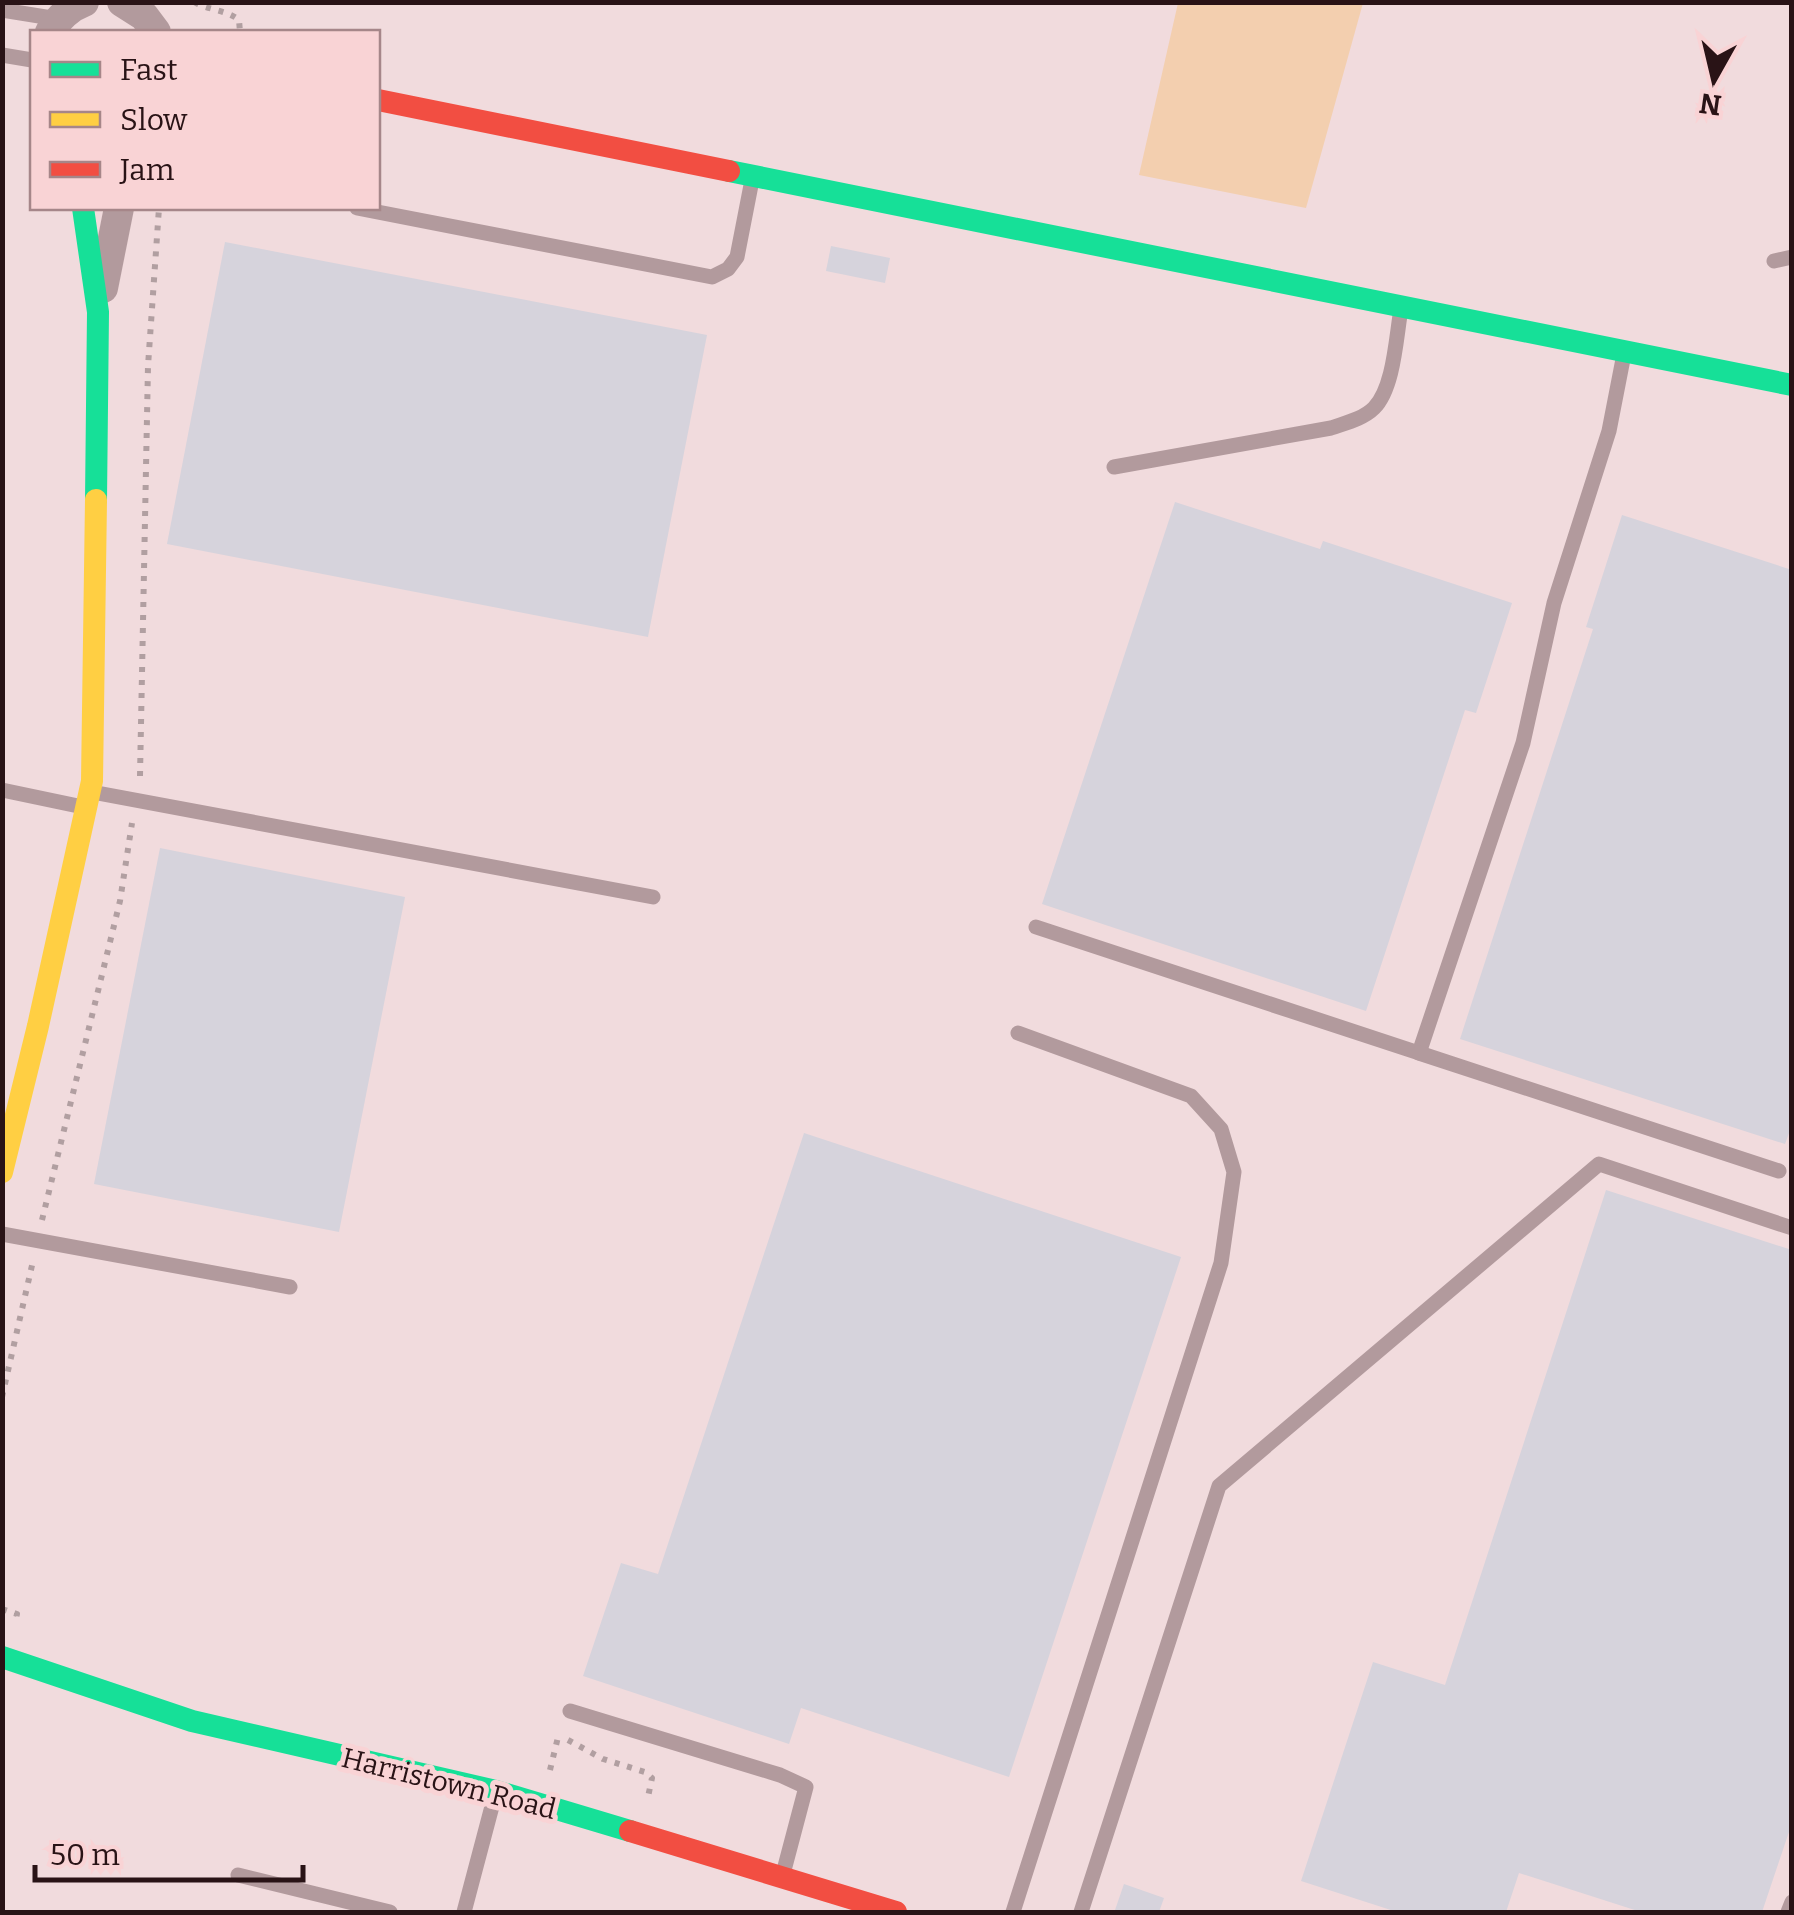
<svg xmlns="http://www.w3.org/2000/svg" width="1794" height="1915" viewBox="0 0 1794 1915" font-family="Bitter,serif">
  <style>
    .green { fill: #f3cfaf }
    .building { fill: #d6d3dc }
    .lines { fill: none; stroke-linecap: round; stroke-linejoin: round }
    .path { stroke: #b19fa1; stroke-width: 6; stroke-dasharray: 5 8; stroke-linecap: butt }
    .lane { stroke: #b29a9d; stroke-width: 15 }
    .street { stroke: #b29a9d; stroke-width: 30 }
    .fast { stroke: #16e098; stroke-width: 22 }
    .slow { stroke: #ffcf43; stroke-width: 22 }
    .jam { stroke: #f24e42; stroke-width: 22 }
    .labels { text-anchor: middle; stroke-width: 10; stroke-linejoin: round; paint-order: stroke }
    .street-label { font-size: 28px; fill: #291316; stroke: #f9d3d5 }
  </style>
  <rect width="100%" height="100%" fill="#f1dbdd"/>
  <polygon class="green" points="1178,3 1363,3 1306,208 1139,175"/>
  <g class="building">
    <polygon points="225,242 707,335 648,637 167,544"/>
    <polygon points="831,246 890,258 885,283 826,271"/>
    <polygon points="1175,502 1320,549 1323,541 1512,603 1476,713 1465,710 1366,1011 1042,904"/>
    <polygon points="1622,515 1792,570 1792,1125 1785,1144 1460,1039 1593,629 1586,627"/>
    <polygon points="160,848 405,897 339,1232 94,1184"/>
    <polygon points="804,1133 1181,1257 1009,1777 801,1708 789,1744 583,1676 621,1563 658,1574"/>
    <polygon points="1606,1190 1792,1250 1792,1823 1762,1912 1641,1912 1519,1873 1506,1912 1397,1912 1301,1881 1373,1662 1445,1685"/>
    <polygon points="1124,1884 1164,1898 1159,1912 1124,1912 1115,1910"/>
  </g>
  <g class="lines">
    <g class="path">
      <path d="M194 2C208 10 227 10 239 20L240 32"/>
      <polyline points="140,776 148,366 159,208"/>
      <polyline points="42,1220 120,901 132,823"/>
      <polyline points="2,1397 33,1261"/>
      <polyline points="2,1609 17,1614 15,1622"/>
      <polyline points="568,1740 603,1759 645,1772 652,1778 648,1797"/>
      <polyline points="550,1770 559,1733"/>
    </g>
    <g class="lane">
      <polyline points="2,10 58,19"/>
      <polyline points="2,55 32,60"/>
      <polyline points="357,208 712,277 728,269 737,257 752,180"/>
      <polyline points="1774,261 1792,257"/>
      <path d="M1114 467 1331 428C1345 423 1363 419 1374 408 1394 388 1396 337 1401 309"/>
      <polyline points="2,790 83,807"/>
      <polyline points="92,792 653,897"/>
      <polyline points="1036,927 1419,1053 1523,743 1554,603 1609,431 1624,354"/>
      <polyline points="1419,1053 1779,1171"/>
      <polyline points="2,1234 290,1287"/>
      <polyline points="570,1711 780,1775 806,1787 783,1874"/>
      <polyline points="238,1875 390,1912"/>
      <polyline points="464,1912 495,1795"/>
      <polyline points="1013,1912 1221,1263 1234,1172 1221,1129 1191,1096 1018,1033"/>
      <polyline points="1081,1912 1219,1486 1599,1164 1792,1228"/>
      <polyline points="1788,1912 1792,1902"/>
    </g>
    <g class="street">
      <polyline points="122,2 144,16 156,32"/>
      <path d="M50 32C59 18 68 8 84 2"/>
      <polyline points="103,288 119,208"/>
    </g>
    <g class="fast">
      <polyline points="729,171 1792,385"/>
      <polyline points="83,208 98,312 96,500"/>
      <polyline points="2,1657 192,1721 496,1791 630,1831"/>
    </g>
    <polyline class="slow" points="2,1172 38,1026 92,781 96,500"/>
    <g class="jam">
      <polyline points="378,100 729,171"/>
      <polyline points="630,1831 896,1912"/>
    </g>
  </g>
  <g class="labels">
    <g class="street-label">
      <text transform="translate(449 1783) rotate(14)" y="10">Harristown Road</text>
    </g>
  </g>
  <rect width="1794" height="1915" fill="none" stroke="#291316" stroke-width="10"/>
  <rect x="30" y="30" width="350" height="180" fill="#f9d3d5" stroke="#a68689" stroke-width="2.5"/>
  <rect x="50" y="62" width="50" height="15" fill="#16e098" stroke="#a68689" stroke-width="2.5"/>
  <text x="120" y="80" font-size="30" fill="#291316">Fast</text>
  <rect x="50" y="112" width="50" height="15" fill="#ffcf43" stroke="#a68689" stroke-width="2.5"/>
  <text x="120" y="130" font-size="30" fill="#291316">Slow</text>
  <rect x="50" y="162" width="50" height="15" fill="#f24e42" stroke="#a68689" stroke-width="2.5"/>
  <text x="120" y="180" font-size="30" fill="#291316">Jam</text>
  <g transform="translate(1714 80) rotate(188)" stroke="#f9d3d5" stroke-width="8" paint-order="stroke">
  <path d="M0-8L18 38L0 25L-18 38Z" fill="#291316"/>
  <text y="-15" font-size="28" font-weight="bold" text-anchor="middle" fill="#291316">N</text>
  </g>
  <path d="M35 1865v15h268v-15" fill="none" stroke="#291316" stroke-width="5"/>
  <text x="50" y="1865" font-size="30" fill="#291316" stroke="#f9d3d5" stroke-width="8" paint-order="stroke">50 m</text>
</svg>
